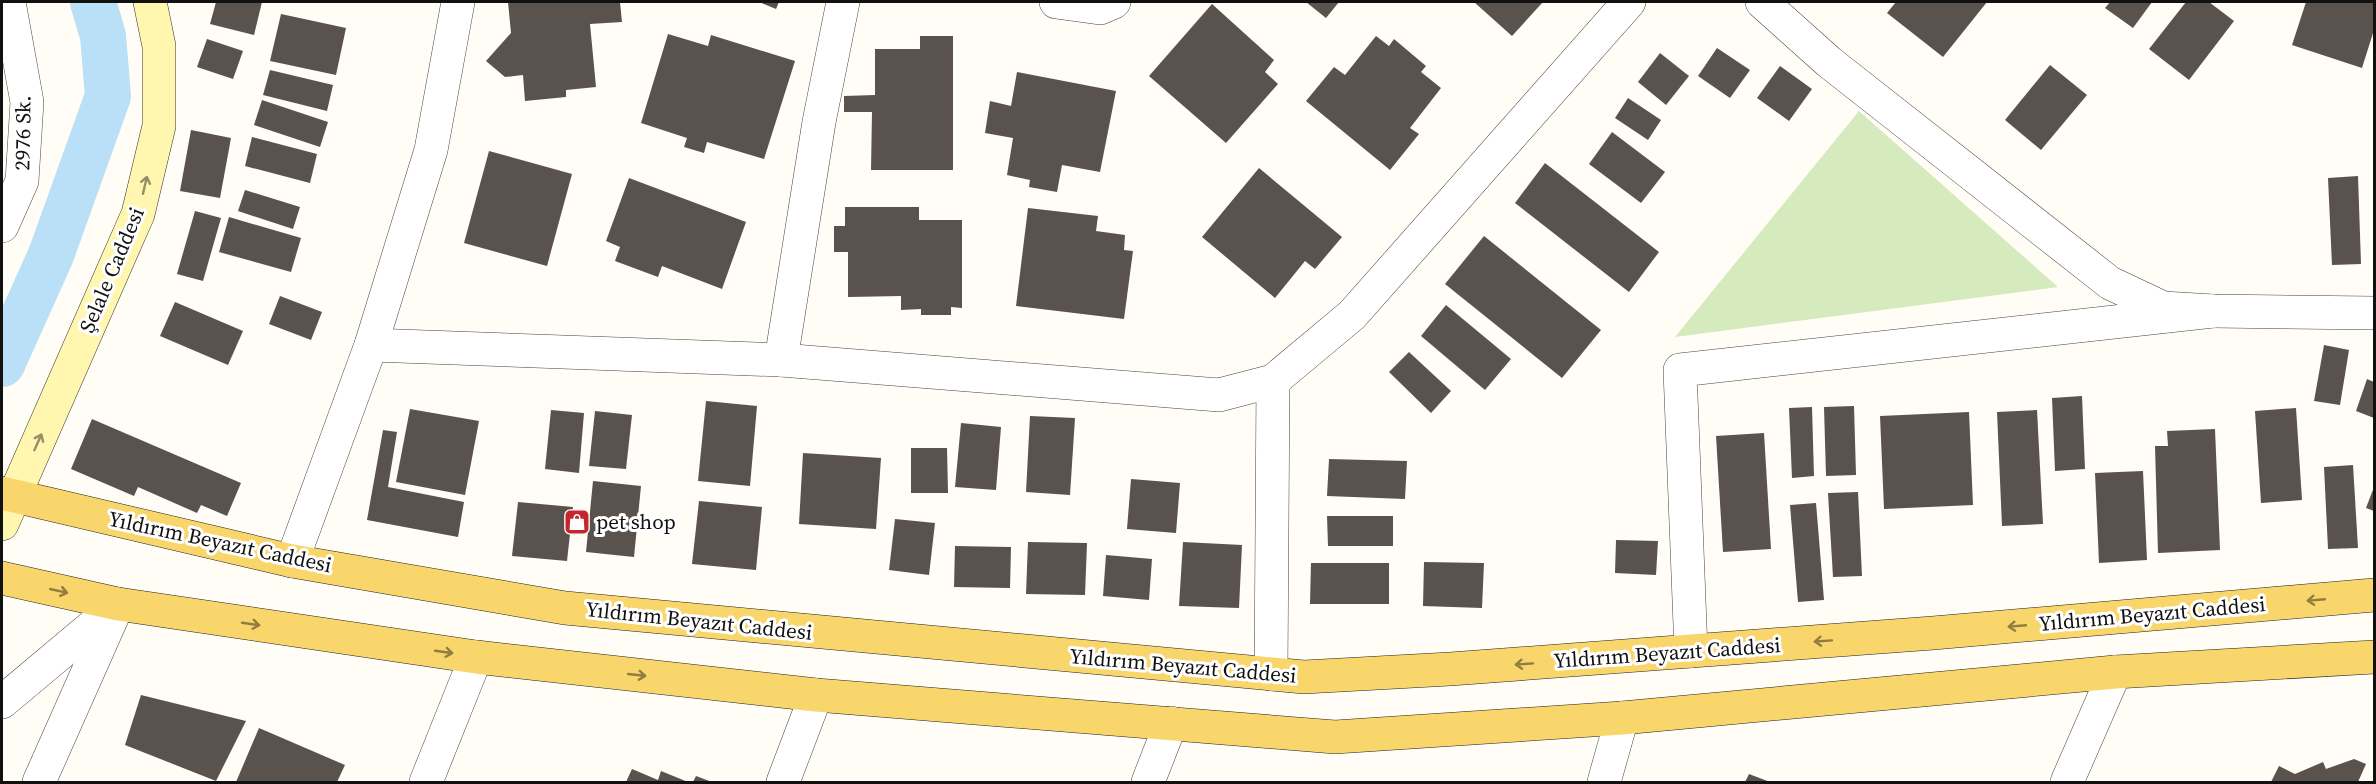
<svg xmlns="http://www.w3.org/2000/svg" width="2376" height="784" viewBox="0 0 2376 784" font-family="'Source Serif 4',serif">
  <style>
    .green { fill: #d5ebbd }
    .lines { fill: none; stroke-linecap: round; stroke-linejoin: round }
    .canal { stroke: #b9e0f7; stroke-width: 46 }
    .building { fill: #5a524d }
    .street-casing { stroke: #444; stroke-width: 34 }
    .secondary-casing { stroke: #333; stroke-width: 34 }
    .primary-casing { stroke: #222; stroke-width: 34 }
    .street { stroke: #fff; stroke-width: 33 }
    .secondary { stroke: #fff6b0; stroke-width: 33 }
    .primary { stroke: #f9d66b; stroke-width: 33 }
    .oneway { stroke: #948f68 }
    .oneway2 { stroke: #917d42 }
    .labels { text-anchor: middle; stroke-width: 6; stroke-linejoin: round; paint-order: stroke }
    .street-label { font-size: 21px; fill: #111; stroke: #fff }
    .poi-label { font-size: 21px; fill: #111; stroke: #fff; text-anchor: start }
  </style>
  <rect width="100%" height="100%" fill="#fffdf5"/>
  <polygon class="green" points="1859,111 2058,287 1675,337"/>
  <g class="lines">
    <polyline class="canal" points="2,364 51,255 108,96 103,36 93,2"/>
  </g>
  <g class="building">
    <polygon points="216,2 262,2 254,35 210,24"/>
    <polygon points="508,2 620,2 622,22 590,24 596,87 566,90 566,97 525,101 523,75 505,77 486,61 511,33"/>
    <polygon points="759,2 779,2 776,9"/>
    <polygon points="1306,2 1339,2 1326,18"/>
    <polygon points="1474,2 1543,2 1512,36"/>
    <polygon points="1896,2 1987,2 1943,57 1887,13"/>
    <polygon points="2110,2 2152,2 2133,28 2105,8"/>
    <polygon points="2186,2 2209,2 2234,21 2189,80 2149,49"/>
    <polygon points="2306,2 2374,2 2374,30 2362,68 2292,45"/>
    <polygon points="1212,4 1274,60 1265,72 1278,84 1226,143 1149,76"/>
    <polygon points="281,14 346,28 336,75 270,61"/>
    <polygon points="668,34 708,46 711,35 795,61 764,159 707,142 704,153 684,147 687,138 641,123"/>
    <polygon points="920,36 953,36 953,170 871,170 872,112 844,112 844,96 875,95 875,49 920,49"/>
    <polygon points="1376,36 1389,46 1394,39 1426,66 1421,72 1441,88 1410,128 1419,134 1390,170 1306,101 1334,67 1345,75"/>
    <polygon points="207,39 243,51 233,79 197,67"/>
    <polygon points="1717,48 1750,70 1730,98 1698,76"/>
    <polygon points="1660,53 1689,76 1666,105 1638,82"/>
    <polygon points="2050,65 2087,95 2041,150 2005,120"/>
    <polygon points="1780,66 1812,89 1789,121 1757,98"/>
    <polygon points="270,70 333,85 327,111 263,95"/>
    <polygon points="1017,72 1116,91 1100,172 1062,165 1057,192 1029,187 1030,180 1007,175 1013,138 985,133 990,101 1011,106"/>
    <polygon points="1628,98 1661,120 1648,140 1615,118"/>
    <polygon points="262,100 328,122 320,147 254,125"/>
    <polygon points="191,130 231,138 220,198 180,191"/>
    <polygon points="1612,132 1665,172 1641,203 1589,164"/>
    <polygon points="252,137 317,154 310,183 245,166"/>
    <polygon points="489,151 572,174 547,266 464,243"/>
    <polygon points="1545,163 1659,252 1629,292 1515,203"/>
    <polygon points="1259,168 1342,237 1315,269 1305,261 1275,298 1202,237"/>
    <polygon points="2358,176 2361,264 2332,265 2328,178"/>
    <polygon points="629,178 746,222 722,289 662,266 658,277 615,261 620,247 606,241"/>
    <polygon points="245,190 300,207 293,229 238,211"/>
    <polygon points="845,207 919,207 919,220 962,220 962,308 951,307 951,315 921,315 921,309 901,310 901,296 848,297 848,252 834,252 834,226 845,226"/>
    <polygon points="1028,208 1098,216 1096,231 1125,235 1124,250 1133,251 1124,319 1016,306"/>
    <polygon points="195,211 221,218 203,281 177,274"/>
    <polygon points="229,217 301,238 291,272 219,252"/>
    <polygon points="1484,236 1601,330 1562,378 1445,284"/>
    <polygon points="280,296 322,312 311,340 269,324"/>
    <polygon points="175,302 243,331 228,365 160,336"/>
    <polygon points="1446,305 1511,359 1485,390 1421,336"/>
    <polygon points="2324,345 2349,350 2340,405 2314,401"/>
    <polygon points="1409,352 1451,391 1431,413 1389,372"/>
    <polygon points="2367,379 2374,382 2374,418 2356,411"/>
    <polygon points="2082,396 2085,469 2055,471 2052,398"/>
    <polygon points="706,401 757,406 750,486 698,481"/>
    <polygon points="1854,406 1856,475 1826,476 1824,407"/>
    <polygon points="1812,407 1814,476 1792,478 1789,408"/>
    <polygon points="2296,408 2302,500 2261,503 2255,411"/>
    <polygon points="410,409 479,421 465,495 396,482"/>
    <polygon points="551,410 584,413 579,473 545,469"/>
    <polygon points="2037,410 2043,524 2002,526 1997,412"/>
    <polygon points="595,411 632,415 626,469 589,466"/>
    <polygon points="1969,412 1973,505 1884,509 1880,416"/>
    <polygon points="1030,416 1075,418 1070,495 1026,492"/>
    <polygon points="92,419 241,483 227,516 201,505 197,513 138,487 134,496 71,469"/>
    <polygon points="961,423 1001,427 996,490 955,487"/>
    <polygon points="2215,429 2220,550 2158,553 2155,446 2168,446 2167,431"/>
    <polygon points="383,430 397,432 388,487 464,502 458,537 367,520"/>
    <polygon points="1764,433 1771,549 1723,552 1716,436"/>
    <polygon points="911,448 947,448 948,493 911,493"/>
    <polygon points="803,453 881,458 876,529 799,524"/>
    <polygon points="1329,459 1407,461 1405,499 1327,496"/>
    <polygon points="2353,465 2358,548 2328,549 2324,467"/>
    <polygon points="2143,471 2147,560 2099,563 2095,473"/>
    <polygon points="1131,479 1180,483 1176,533 1127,529"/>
    <polygon points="593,481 641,486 634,557 586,552"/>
    <polygon points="2374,487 2374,511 2366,508"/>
    <polygon points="1858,492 1862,576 1833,577 1828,493"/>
    <polygon points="699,501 762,507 756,570 692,564"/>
    <polygon points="518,502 573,507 567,561 512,556"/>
    <polygon points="1816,503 1824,600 1798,602 1790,505"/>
    <polygon points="1327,516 1393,516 1393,546 1328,546"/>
    <polygon points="895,519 935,523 929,575 889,570"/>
    <polygon points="1616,540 1658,541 1656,575 1615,573"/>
    <polygon points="1028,542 1087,543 1085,595 1026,594"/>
    <polygon points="1183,542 1242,545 1239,608 1179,606"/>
    <polygon points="955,546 1011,547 1010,588 954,587"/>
    <polygon points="1106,555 1152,559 1149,600 1103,596"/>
    <polygon points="1424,562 1484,563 1482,608 1423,606"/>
    <polygon points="1311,563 1389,563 1389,604 1310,604"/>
    <polygon points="141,695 246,721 216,781 125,745"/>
    <polygon points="259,728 345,765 337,782 236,782"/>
    <polygon points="2354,759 2366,764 2358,782 2271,782 2279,766 2295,774 2323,762 2326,769"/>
    <polygon points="632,769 658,780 661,771 688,782 626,782"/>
    <polygon points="1749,774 1770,782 1745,782"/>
    <polygon points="696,776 712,782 693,782"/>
  </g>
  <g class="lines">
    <g class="street-casing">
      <g id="street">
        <polyline points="1056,2 1100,8 1114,2"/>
        <polyline points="1762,2 1829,62 2110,283 2163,308 2213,311 2374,313"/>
        <polyline points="2,226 22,181 27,102 9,2"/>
        <polyline points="371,345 781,360 1219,395 1273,381 1352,315 1629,2"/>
        <polyline points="781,360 819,122 843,2"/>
        <polyline points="292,561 371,345 431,150 458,2"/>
        <polyline points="1691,651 1680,370 2213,311"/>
        <polyline points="1271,674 1273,381"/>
        <polyline points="2,702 113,609"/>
        <polyline points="39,782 118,604"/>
        <polyline points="426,782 476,657"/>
        <polyline points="783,782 816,695"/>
        <polyline points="1148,782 1171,723"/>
        <polyline points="1604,782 1622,718"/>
        <polyline points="2067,782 2115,672"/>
      </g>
    </g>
    <g class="secondary-casing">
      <polyline id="secondary" points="2,524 138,214 159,126 159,46 150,2"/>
    </g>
    <g class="primary-casing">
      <g id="primary">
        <polyline points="2,493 292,561 565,608 1304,677 1450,669 1933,633 2374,595"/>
        <polyline points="2,578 118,604 476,657 816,695 1335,737 1622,718 2115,672 2374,657"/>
      </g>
    </g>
    <use href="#street" class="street"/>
    <use href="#secondary" class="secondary"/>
    <use href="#primary" class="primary"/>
  </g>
  <defs><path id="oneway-shaft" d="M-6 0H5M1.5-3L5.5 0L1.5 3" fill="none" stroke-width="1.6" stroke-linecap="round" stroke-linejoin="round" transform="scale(1.5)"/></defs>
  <g class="oneway">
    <use href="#oneway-shaft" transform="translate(145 185) rotate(-77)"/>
    <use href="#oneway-shaft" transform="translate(38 442) rotate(-66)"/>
  </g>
  <g class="oneway2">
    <use href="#oneway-shaft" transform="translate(59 591) rotate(13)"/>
    <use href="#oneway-shaft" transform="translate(2316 600) rotate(175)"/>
    <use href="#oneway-shaft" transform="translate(251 624) rotate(8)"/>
    <use href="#oneway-shaft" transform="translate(2017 626) rotate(175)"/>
    <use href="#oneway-shaft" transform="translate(1823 641) rotate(176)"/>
    <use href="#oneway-shaft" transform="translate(444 652) rotate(8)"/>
    <use href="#oneway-shaft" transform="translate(1524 664) rotate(176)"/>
    <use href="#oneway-shaft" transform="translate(637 675) rotate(6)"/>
  </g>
  <defs>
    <g id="shop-square" transform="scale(1.35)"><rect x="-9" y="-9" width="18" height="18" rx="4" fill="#c4262e" stroke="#fff"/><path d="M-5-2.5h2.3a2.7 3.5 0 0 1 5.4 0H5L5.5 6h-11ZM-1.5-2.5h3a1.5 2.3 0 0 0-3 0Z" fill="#fff"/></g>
  </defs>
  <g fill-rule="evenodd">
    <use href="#shop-square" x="577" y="522"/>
  </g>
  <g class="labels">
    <g class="street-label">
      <text transform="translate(23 133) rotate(-89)" y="7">2976 Sk.</text>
      <text transform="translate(112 270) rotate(-67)" y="7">Şelale Caddesi</text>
      <text transform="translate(220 542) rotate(12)" y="7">Yıldırım Beyazıt Caddesi</text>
      <text transform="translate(2152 614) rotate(-5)" y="7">Yıldırım Beyazıt Caddesi</text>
      <text transform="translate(699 621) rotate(6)" y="7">Yıldırım Beyazıt Caddesi</text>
      <text transform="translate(1667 653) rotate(-4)" y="7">Yıldırım Beyazıt Caddesi</text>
      <text transform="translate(1183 666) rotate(5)" y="7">Yıldırım Beyazıt Caddesi</text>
    </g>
    <g class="poi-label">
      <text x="596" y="529">pet shop</text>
    </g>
  </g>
  <rect width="2376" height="784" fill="none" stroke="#111111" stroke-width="6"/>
</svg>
